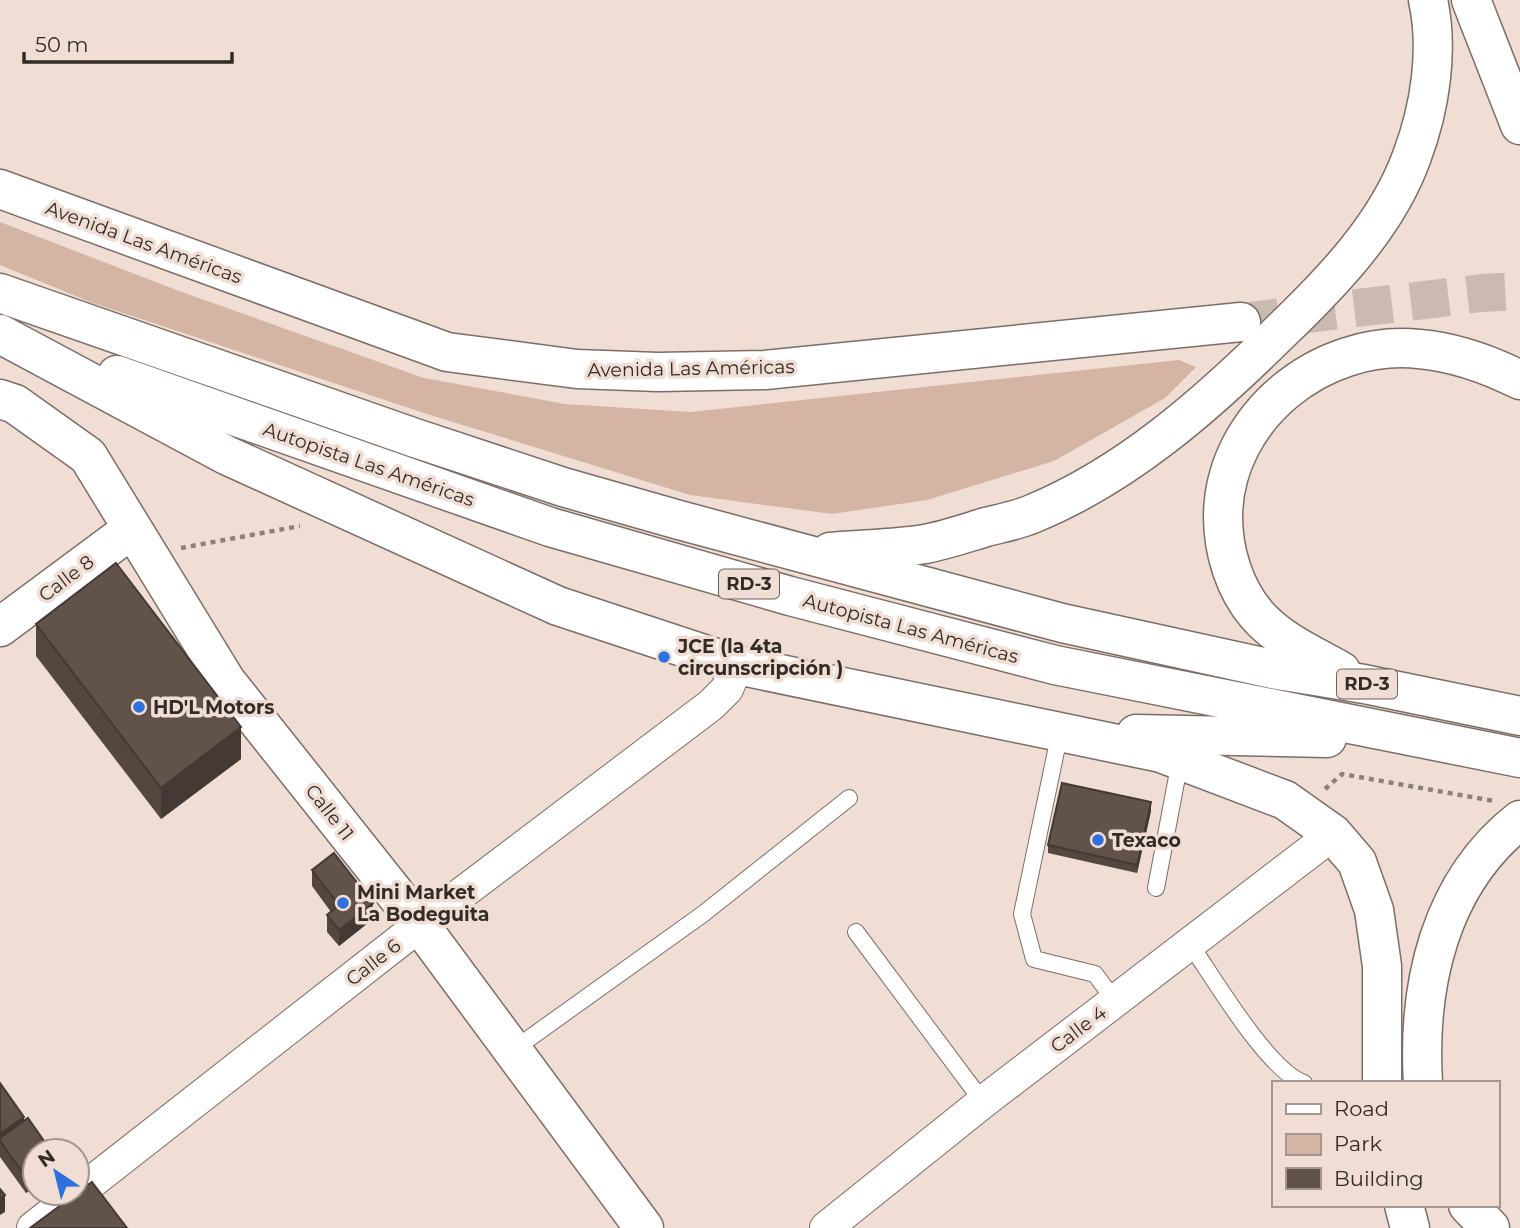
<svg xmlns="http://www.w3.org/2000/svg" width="1520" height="1228" viewBox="0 0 1520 1228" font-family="Montserrat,sans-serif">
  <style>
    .green { fill: #d4b4a3 }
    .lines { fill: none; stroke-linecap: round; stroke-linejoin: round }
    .secondary-tunnel { stroke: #cabab1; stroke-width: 38; stroke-dasharray: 38 19; stroke-linecap: butt }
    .lane-casing { stroke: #7d6d65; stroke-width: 18 }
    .street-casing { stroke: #7d6d65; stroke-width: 34 }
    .secondary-casing { stroke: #7d6d65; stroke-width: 41 }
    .primary-casing { stroke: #7d6d65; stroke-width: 41 }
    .highway-casing { stroke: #7d6d65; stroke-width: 41 }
    .path { stroke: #8c8079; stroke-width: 4.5; stroke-dasharray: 5 5; stroke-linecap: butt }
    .lane { stroke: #fff; stroke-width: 16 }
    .street { stroke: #fff; stroke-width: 32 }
    .secondary { stroke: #fff; stroke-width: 38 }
    .primary { stroke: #fff; stroke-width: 38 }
    .highway { stroke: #fff; stroke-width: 38 }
    .wall { fill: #534740 }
    .shaded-wall { fill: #443934 }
    .building { fill: #61524a; stroke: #443934; stroke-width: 2 }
    .poi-dot { fill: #2d71de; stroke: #f0ded4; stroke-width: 2.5 }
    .labels { text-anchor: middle; stroke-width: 7; stroke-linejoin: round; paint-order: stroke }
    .shield { fill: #f0ded4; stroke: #6b615b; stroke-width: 2 }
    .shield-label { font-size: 18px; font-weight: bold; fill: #322b27 }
    .street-label { font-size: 19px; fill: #322b27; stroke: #f0ded4 }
    .poi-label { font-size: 19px; font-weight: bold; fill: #322b27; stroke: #f0ded4; text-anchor: start }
  </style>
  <rect width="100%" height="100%" fill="#f0ded4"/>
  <polygon class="green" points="0,222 179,291 424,378 565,404 690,412 1179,360 1196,367 1165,398 1054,461 927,500 832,514 690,495 427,414 93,303 0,265"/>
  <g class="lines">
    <polyline class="secondary-tunnel" points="1241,322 1482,293 1520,291"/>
    <g class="lane-casing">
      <g id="lane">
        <polyline points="1060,732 1022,914 1034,959 1095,974 1115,1001"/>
        <polyline points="1156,888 1180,761"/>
        <polyline points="856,932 983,1102"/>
        <path d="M1190 944C1213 977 1268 1071 1304 1083"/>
        <polyline points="513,1050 703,914 849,798"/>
      </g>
    </g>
    <g class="street-casing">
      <g id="street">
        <polyline points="33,1228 420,925 711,705 727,689 737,665"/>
        <polyline points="826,1228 983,1102 1333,834"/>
      </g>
    </g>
    <g class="secondary-casing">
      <g id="secondary">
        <polyline points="0,189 447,352 577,369 658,372 765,370 1241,322"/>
        <polyline points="0,399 15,404 88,456 226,681 420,925 644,1228"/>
        <polyline points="0,627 132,529"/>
      </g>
    </g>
    <g class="primary-casing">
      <polyline id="primary" points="1471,0 1520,125"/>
    </g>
    <g class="highway-casing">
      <g id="highway">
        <polyline points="0,293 415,438 563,487 679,520 1062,623 1272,669 1364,684 1520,716"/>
        <polyline points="0,334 226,455 558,606 737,665 1161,753 1285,800 1333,834 1357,862 1374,910 1382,966 1382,1083"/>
        <polyline points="117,375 550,527 790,596 1055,665 1520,758"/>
        <path d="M830 552C861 549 894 549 925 544 946 540 966 533 986 527 1002 523 1018 520 1032 514 1127 475 1207 404 1279 333 1331 283 1387 226 1412 156 1430 108 1439 50 1428 0"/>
        <path d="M1341 671C1311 654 1280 641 1257 615 1234 588 1223 551 1223 516 1224 417 1321 339 1419 349 1454 352 1488 364 1520 380"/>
        <polyline points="1136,734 1327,738"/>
        <path d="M1423 1083C1417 984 1440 883 1520 820"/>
        <polyline points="1404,1205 1410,1228"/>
        <polyline points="1468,1205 1490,1228"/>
      </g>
    </g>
    <g class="path">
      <polyline points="181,548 300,526"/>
      <polyline points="1325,789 1342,774 1494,801"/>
    </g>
    <use href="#lane" class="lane"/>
    <use href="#street" class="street"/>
    <use href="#secondary" class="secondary"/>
    <use href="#primary" class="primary"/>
    <use href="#highway" class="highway"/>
  </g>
  <g class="wall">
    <polygon points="36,624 241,759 161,819 36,656"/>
    <polygon points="1151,811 1137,873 1048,853 1048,845"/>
    <polygon points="312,870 373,919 339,946 327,932 327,915 331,912 312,886"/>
    <polygon points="0,1083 24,1120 35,1151 35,1187 26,1193 0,1157"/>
  </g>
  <g class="shaded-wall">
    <polygon points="241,727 241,759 161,819 161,788"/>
    <polygon points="1151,802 1151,811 1137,873 1137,865"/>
    <polygon points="373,903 373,919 339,946 339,930"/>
    <polygon points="24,1117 24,1133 0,1141 0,1134"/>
    <polygon points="35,1170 35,1187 26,1193 26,1177"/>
    <polygon points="5,1195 5,1212 0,1215 0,1199"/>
  </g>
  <g class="building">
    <polygon points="116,563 241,727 161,788 36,624"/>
    <polygon points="1062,783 1151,802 1137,865 1048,845"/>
    <polygon points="334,853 373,903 339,930 327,915 339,905 312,870"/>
    <polygon points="0,1083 24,1117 0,1134"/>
    <polygon points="28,1118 51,1151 35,1151 35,1170 26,1177 0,1141 0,1138"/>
    <polygon points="92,1182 127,1228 30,1228 77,1193"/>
    <polygon points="0,1189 5,1195 0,1199"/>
  </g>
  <g class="poi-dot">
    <circle cx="664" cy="657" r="7"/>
    <circle cx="139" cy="707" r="7"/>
    <circle cx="1098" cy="840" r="7"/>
    <circle cx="343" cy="903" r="7"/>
  </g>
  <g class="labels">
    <g class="shield">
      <rect x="719" y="569.5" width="60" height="29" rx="5"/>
      <rect x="1337" y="669.5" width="60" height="29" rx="5"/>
    </g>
    <g class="shield-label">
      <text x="749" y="590">RD-3</text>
      <text x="1367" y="690">RD-3</text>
    </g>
    <g class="street-label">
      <text transform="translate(144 242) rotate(20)" y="7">Avenida Las Américas</text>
      <text transform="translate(691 368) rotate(-1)" y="7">Avenida Las Américas</text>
      <text transform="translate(369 464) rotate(19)" y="7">Autopista Las Américas</text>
      <text transform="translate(66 578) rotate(-37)" y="7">Calle 8</text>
      <text transform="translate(911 628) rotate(15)" y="7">Autopista Las Américas</text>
      <text transform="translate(330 812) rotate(52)" y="7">Calle 11</text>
      <text transform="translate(373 962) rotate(-38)" y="7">Calle 6</text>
      <text transform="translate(1078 1029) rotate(-37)" y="7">Calle 4</text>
    </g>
    <g class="poi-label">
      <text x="678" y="653">JCE (la 4ta<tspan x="678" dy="22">circunscripción )</tspan></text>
      <text x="153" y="714">HD'L Motors</text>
      <text x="1112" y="847">Texaco</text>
      <text x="357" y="899">Mini Market<tspan x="357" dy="22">La Bodeguita</tspan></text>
    </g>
  </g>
  <rect x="1272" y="1081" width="228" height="126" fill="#f0ded4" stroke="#a4968f" stroke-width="2"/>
  <rect x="1286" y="1104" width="35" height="10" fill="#ffffff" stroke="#a4968f" stroke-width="2"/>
  <text x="1334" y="1116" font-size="21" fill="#322b27">Road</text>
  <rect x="1286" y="1134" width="35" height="21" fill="#d4b4a3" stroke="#a4968f" stroke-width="2"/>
  <text x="1334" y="1151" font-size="21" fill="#322b27">Park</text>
  <rect x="1286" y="1168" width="35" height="21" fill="#61524a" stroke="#a4968f" stroke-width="2"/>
  <text x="1334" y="1186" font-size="21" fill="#322b27">Building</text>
  <g transform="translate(56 1172) rotate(325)"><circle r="33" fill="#f0ded4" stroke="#a4968f" stroke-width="2"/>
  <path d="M0-5L12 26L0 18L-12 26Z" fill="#2d71de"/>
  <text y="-10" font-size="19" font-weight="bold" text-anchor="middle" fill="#322b27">N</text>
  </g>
  <path d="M24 52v10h208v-10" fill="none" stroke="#322b27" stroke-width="3.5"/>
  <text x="35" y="52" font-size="21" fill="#322b27" stroke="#f0ded4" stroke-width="5" paint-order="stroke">50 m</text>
</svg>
